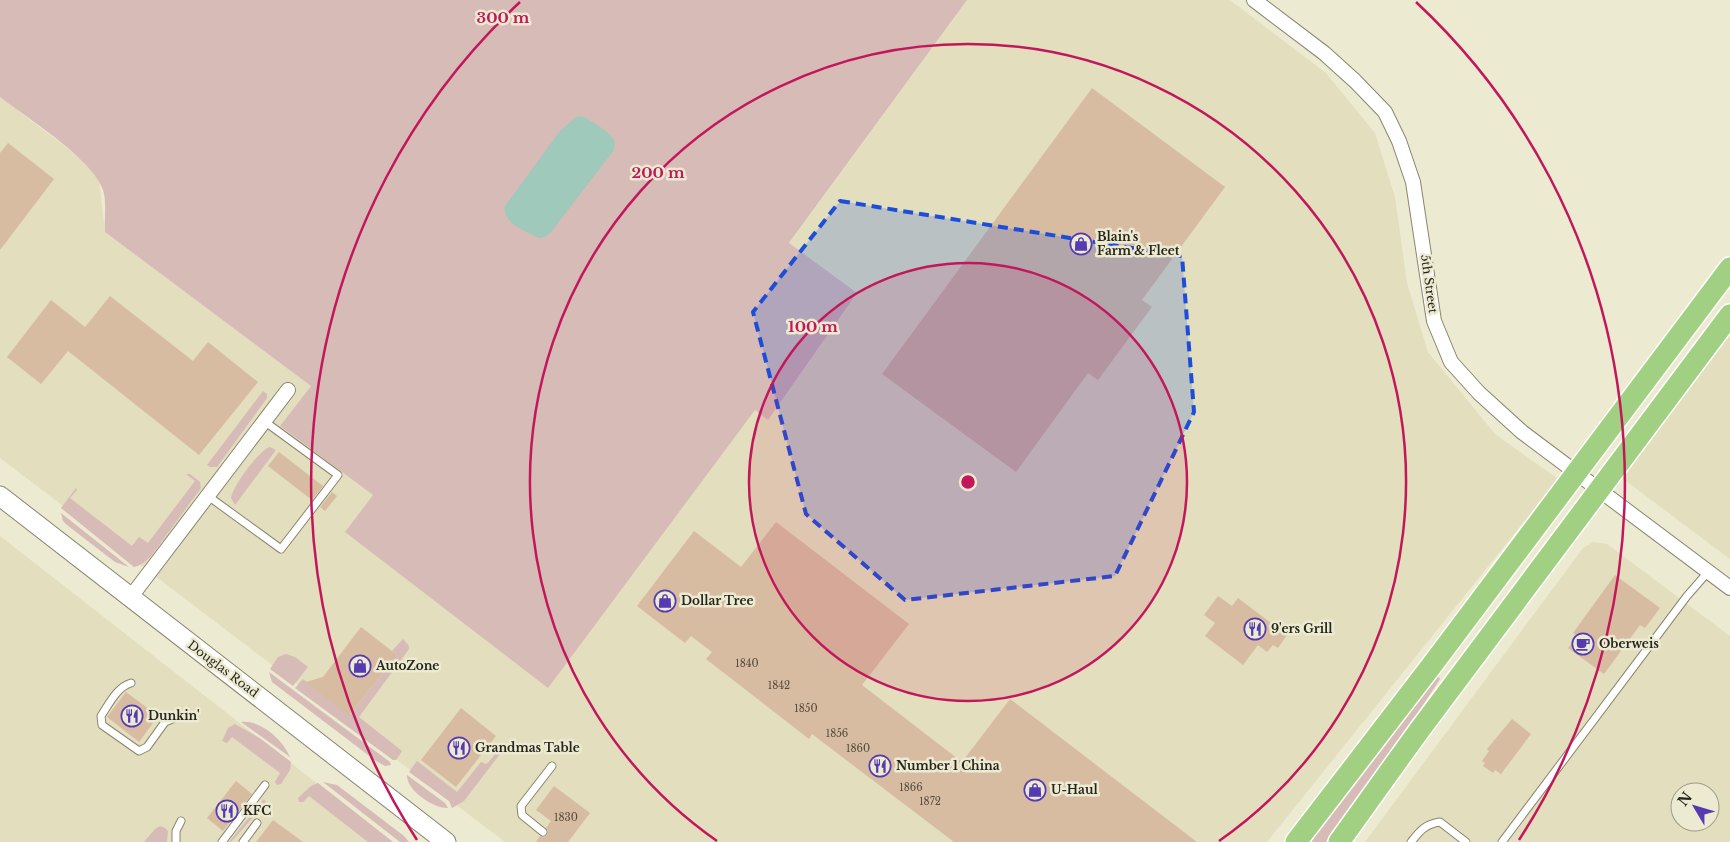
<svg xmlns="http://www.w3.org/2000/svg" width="1730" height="842" viewBox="0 0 1730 842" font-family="'Libre Baskerville',serif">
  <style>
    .built { fill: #e2debe; fill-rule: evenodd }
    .green { fill: #d6bbb6 }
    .water { fill: #9fc9ba }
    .building { fill: #d8bca1 }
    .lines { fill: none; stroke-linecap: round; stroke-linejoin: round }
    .lane-casing { stroke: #89866f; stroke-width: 9 }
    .street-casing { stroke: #89866f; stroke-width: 16 }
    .secondary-casing { stroke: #89866f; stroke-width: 21 }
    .primary-casing { stroke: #fff; stroke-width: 24 }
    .lane { stroke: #fff; stroke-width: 7 }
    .street { stroke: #fff; stroke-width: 14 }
    .secondary { stroke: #fff; stroke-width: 19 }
    .primary { stroke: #a1d082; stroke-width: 21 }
    .marked { fill: #1d4ed8; fill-opacity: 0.2; stroke: #1d4ed8; stroke-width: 4; stroke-dasharray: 10 6; stroke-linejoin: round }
    .ring { fill: none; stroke: #c2185b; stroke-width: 2.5 }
    .labels { text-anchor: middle; stroke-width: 5; stroke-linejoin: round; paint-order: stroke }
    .number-label { font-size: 10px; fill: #534c3e }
    .poi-label { font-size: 12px; font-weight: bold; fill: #27261d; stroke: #edead2; text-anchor: start }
    .street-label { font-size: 12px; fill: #27261d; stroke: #edead2 }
    .centre { fill: #c2185b; stroke: #edead2; stroke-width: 2.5 }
    .ring-label { font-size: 15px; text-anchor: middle; font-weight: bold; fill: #c2185b; stroke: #edead2; stroke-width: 5; stroke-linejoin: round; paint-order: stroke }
  </style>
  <rect width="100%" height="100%" fill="#edead2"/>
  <g class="built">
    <polygon points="967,0 1230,0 1326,73 1375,133 1395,197 1407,283 1428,352 1495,434 1558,479 1267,842 505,842 0,458 0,97 67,148 89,166 99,179 105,232 311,386 280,426 373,495 345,532 755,410 768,420 857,294 789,244"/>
    <polygon points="1730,328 1730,559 1618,475"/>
    <polygon points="0,536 392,842 0,842"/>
    <path d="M1593 542 1607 544 1730 636V842H1365L1583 548ZM1680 792H1710V822H1680Z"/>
  </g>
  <g class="green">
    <path d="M0 0H967L789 243 857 293 768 420 755 410 548 688 345 532 373 495 280 426 311 386 105 232C104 219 107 202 103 190 93 159 27 118 0 97Z"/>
    <polygon points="263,391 267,394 267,398 217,467 210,467 207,465 210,461"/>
    <path d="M270 447 276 450 235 505 231 498C233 486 259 450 270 447Z"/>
    <path d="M186 474H190L200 482 201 488 151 556C146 561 142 565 134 567L61 508 76 488 77 490 70 498 132 546 139 537 148 543 195 481Z"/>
    <polygon points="61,513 129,567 115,562 67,525 63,521"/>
    <polygon points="403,639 409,646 409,649 359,717 402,751 396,760 393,760 295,688 303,679 350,715 397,655 392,651"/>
    <polygon points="286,654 295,657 308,667 293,686 270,669 278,657"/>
    <polygon points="269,672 390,762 391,765 385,766 376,761 272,682"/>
    <polygon points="1437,675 1440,679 1403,736 1326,842 1309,842"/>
    <path d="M241 722C261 720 282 739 290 757Z"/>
    <polygon points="235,724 261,739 291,762 290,770 281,784 277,785 275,782 280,773 232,737 227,743 222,741 228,728"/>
    <polygon points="504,743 506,746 464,801 452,808 449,801 409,772 417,761 457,792 481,762 486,764 488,763"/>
    <path d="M407 775 445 803 448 808C434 809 406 790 407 775Z"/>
    <polygon points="323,782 337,785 404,836 409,842 400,842"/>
    <polygon points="318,783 393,842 368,842 309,796 303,802 299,802 298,798 311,786"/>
    <polygon points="264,799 266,802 265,804 231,842 229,842"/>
    <polygon points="160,826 165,828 168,831 167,842 144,842 155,829"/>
  </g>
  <path class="water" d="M581 116C589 119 612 133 615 142 615 143 614 149 614 150L551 232 545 237 539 238C526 231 502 224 505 206L560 131 576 117Z"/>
  <g class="building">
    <polygon points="1092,88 1225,187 1142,300 1152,307 1098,380 1088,373 1016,472 882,374"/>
    <polygon points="8,143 54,179 0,250 0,153"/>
    <polygon points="110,296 193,361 208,342 258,382 199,455 68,351 41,384 7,357 51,300 85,327"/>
    <polygon points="279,452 323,486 312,500 268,466"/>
    <polygon points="332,492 337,496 325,511 320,507"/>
    <polygon points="776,522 909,624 862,685 962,762 1010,699 1197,842 954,842 812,734 809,739 706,659 712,652 691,636 685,643 637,606 694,531 741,567"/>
    <polygon points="1615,575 1660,608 1645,628 1640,625 1604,674 1568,648 1577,636 1573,633"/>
    <polygon points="1218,596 1232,606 1238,598 1287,635 1278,648 1273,645 1267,652 1258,645 1243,665 1205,636 1215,623 1204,615"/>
    <polygon points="361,627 397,655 349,716 306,682 323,677"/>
    <polygon points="126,692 158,716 139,742 107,717"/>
    <polygon points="461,708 496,736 456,787 421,760"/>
    <polygon points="1512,719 1531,734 1501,774 1495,770 1493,773 1483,766 1485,763 1482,761 1489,751 1487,749"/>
    <polygon points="236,781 252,794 223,831 207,818"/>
    <polygon points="554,786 590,813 568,842 536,842 540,836 544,837 547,835 548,831 546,828 551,821 536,810"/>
    <polygon points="273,820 303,842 256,842"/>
  </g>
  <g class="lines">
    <g class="lane-casing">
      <g id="lane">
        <polyline points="208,496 281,549 338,475 264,421"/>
        <path d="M131 683C117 687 109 704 101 716L102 725 139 751 147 747 165 722 177 717"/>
        <polyline points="543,832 522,815 521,806 552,766"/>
        <polyline points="176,842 176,831 181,821"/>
        <polyline points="222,842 265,785"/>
        <polyline points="243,842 257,823"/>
        <path d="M1411 842C1420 831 1425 824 1440 822L1466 842"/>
        <polyline points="1502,842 1687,596 1708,572"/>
      </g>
    </g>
    <g class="street-casing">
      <g id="street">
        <polyline points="1254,0 1324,53 1355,81 1385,112 1399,141 1413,182 1434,321 1451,362 1479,393 1522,432 1730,588"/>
        <polyline points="130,598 288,390"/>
      </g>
    </g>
    <g class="secondary-casing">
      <polyline id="secondary" points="0,496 446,842"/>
    </g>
    <g class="primary-casing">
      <g id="primary">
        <polyline points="1296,842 1432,665 1730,268"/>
        <polyline points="1339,842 1418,732 1730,315"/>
      </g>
    </g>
    <use href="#lane" class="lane"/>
    <use href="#street" class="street"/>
    <use href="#secondary" class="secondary"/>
    <use href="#primary" class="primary"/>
  </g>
  <path class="marked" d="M840 201 1182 256 1194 412 1115 576 905 600 806 514 753 312Z"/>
  <circle cx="968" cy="482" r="219" fill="#c2185b" fill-opacity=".12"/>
  <g class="ring">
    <circle cx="968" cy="482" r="219"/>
    <path d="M717 841A438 438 0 1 1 1219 841"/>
    <path d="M417 840A657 657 0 0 1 520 2M1416 2A657 657 0 0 1 1519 840"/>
  </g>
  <defs>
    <g id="shop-ring" transform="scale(1.125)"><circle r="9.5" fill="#edead2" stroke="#553ab2" stroke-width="1.5"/><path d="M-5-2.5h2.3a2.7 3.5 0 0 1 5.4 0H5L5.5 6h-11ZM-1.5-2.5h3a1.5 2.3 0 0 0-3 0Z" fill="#553ab2"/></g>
    <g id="restaurant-ring" transform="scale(1.125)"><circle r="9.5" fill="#edead2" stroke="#553ab2" stroke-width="1.5"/><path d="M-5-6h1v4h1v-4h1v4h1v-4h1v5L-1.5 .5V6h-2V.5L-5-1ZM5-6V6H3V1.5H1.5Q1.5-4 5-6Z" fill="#553ab2"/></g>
    <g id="cafe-ring" transform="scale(1.125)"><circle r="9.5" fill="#edead2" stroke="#553ab2" stroke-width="1.5"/><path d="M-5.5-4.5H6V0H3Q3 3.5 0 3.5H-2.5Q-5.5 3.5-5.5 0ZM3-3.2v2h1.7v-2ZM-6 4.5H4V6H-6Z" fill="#553ab2"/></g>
  </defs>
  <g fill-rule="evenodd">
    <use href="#shop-ring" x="1081" y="244"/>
    <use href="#shop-ring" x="665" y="601"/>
    <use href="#restaurant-ring" x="1255" y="629"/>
    <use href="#cafe-ring" x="1583" y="644"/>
    <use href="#shop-ring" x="360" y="666"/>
    <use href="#restaurant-ring" x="132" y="716"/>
    <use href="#restaurant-ring" x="459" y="748"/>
    <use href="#restaurant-ring" x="880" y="766"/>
    <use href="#shop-ring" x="1035" y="790"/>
    <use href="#restaurant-ring" x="227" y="811"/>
  </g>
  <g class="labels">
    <g class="number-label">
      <text x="747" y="667">1840</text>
      <text x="779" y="689">1842</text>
      <text x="806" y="712">1850</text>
      <text x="837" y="737">1856</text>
      <text x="858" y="752">1860</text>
      <text x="911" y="791">1866</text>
      <text x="930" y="805">1872</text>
      <text x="566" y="821">1830</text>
    </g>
    <g class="poi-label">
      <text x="1097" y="241">Blain's<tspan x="1097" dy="14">Farm &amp; Fleet</tspan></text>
      <text x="681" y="605">Dollar Tree</text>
      <text x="1271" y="633">9'ers Grill</text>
      <text x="1599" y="648">Oberweis</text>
      <text x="376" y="670">AutoZone</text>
      <text x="148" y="720">Dunkin'</text>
      <text x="475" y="752">Grandmas Table</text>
      <text x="896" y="770">Number 1 China</text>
      <text x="1051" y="794">U-Haul</text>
      <text x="243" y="815">KFC</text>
    </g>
    <g class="street-label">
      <text transform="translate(1429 284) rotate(82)" y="4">5th Street</text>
      <text transform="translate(223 669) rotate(37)" y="4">Douglas Road</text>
    </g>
  </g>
  <circle cx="968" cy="482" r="8" class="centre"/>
  <g class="ring-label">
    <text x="503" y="23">300 m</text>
    <text x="658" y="178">200 m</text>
    <text x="813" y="332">100 m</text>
  </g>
  <g transform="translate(1695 807) rotate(308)"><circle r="24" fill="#edead2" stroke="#9e9c8a"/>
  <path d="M0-4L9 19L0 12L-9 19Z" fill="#553ab2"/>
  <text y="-8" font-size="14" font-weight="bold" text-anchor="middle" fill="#27261d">N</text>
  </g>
</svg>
